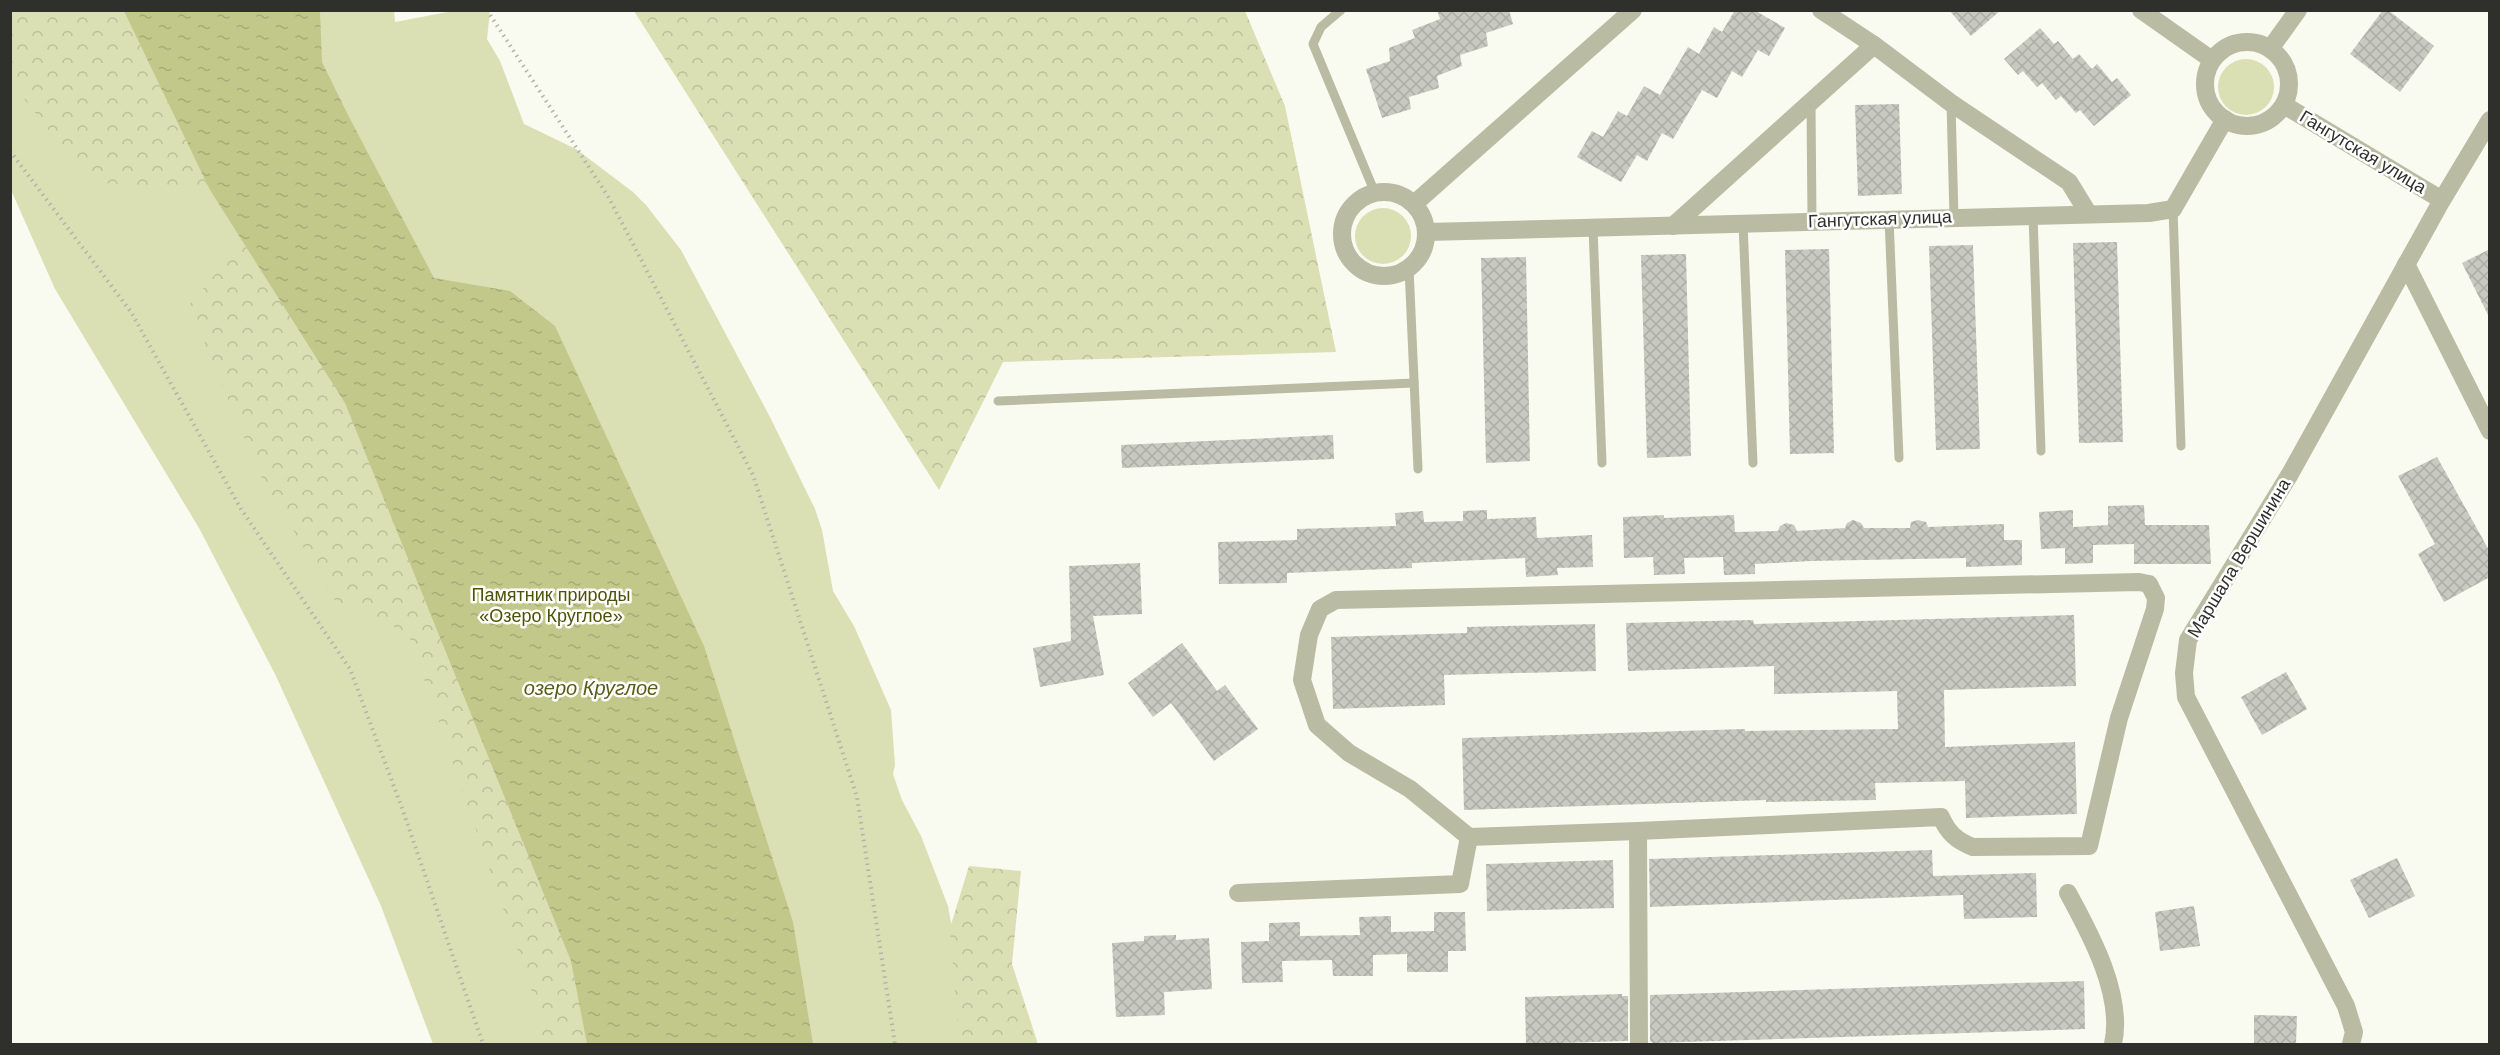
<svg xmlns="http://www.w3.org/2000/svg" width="2500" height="1055" viewBox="0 0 2500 1055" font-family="Helvetica,sans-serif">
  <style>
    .green { fill: #dae0b3 }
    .forest { fill: url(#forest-crowns) }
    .water { fill: url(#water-ripples) }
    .building { fill: url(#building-cross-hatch) }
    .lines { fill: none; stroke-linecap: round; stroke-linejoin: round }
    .path { stroke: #b2b3ab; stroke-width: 4; stroke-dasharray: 1.5 4.5; stroke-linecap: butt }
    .service { stroke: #b9bca2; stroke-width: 9 }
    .minor { stroke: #b9bca2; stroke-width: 18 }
    .labels { text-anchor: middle; stroke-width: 5; stroke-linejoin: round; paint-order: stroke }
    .street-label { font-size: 18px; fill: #2f302c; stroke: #fff }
    .park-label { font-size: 18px; fill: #4d5207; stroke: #fff }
    .water-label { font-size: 20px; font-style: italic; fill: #575c17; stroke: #fff }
  </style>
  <defs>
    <pattern id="forest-crowns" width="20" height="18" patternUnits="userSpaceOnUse" patternTransform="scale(1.5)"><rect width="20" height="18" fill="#dae0b3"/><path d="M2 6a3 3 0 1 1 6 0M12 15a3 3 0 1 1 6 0" fill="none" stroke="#bbc09a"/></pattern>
    <pattern id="water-ripples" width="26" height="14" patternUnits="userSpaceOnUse" patternTransform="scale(1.5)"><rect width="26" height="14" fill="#c1c88a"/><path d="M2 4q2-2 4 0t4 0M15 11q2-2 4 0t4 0" fill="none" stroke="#a6ac77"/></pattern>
    <pattern id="building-cross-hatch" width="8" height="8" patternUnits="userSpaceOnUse" patternTransform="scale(1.5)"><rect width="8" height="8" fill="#c8c9bf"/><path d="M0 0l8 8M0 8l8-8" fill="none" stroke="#acada4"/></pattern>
  </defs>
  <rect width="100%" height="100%" fill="#f9fbf0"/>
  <g class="green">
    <polygon points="394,10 395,22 453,11 490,11 487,39 500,61 524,124 576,149 633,192 646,205 681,250 771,419 815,509 822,530 833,591 854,626 891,710 895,765 893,774 902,800 921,836 948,906 973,1044 433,1044 381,906 275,674 199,528 55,289 11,190 10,11"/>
    <circle cx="2246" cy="87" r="28"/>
    <circle cx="1383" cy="236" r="28"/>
  </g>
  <g class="forest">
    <polygon points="11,11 124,11 210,190 89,182 11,82"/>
    <polygon points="634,11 1245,11 1285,106 1336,352 1003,362 939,490"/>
    <polygon points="243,242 345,403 571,961 587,1044 543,1044 538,1009 408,633 336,602 258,471 189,305"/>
    <polygon points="969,866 1021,871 1012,964 1038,1044 959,1044 950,928"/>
  </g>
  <polygon class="water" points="124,11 320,11 322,62 349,117 434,278 510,291 555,326 704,646 793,922 813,1044 587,1044 571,961 345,403 210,190"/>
  <g class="building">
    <polygon points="1437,10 1509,10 1513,24 1486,33 1488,46 1460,55 1462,66 1437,76 1439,88 1409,97 1411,109 1382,118 1366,69 1390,61 1389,48 1415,38 1412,30 1440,19"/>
    <polygon points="1735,10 1754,10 1785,28 1769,56 1758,50 1742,77 1732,71 1717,98 1702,90 1673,139 1662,133 1647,161 1637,155 1621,182 1577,157 1592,131 1603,137 1618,111 1627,116 1644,86 1660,95 1688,47 1699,54 1714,27 1722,32"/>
    <polygon points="1949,10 2001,10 1971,36"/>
    <polygon points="2383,10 2388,10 2434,46 2400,92 2350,54"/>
    <polygon points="2040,28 2054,44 2058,41 2073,59 2079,54 2092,69 2097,64 2112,82 2117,78 2131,95 2094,126 2080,110 2076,113 2061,96 2056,100 2042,83 2037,87 2023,71 2018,75 2004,59"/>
    <polygon points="1899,104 1902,194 1858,196 1855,105"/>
    <polygon points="2117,242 2123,442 2079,443 2073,243"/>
    <polygon points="1973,245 1980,449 1936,450 1929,246"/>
    <polygon points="1829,249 1834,453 1790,454 1785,250"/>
    <polygon points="2490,249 2490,319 2462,263"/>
    <polygon points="1686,254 1691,456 1647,458 1641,255"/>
    <polygon points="1526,257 1530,461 1486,463 1481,258"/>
    <polygon points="1333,435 1334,459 1122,468 1121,445"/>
    <polygon points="2437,457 2490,552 2490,577 2444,602 2418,554 2435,544 2398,476"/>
    <polygon points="2144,505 2145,525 2209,525 2211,564 2134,564 2134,544 2093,545 2093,563 2065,564 2065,548 2041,549 2039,512 2073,510 2073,527 2108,525 2108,506"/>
    <polygon points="1487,510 1487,519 1536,517 1537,538 1592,535 1593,567 1557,568 1558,575 1526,577 1525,558 1412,563 1412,568 1287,573 1287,583 1219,584 1218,542 1297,540 1297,529 1396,526 1395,513 1423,511 1424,522 1463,521 1463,511"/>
    <polygon points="1664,515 1664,518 1734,515 1735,532 1778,531 1780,526 1786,523 1794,525 1797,531 1845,528 1847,523 1853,520 1861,523 1864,528 1910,528 1911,522 1918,520 1926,522 1928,527 2004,524 2004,540 2022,540 2022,565 1966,567 1966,558 1811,561 1755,564 1755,574 1724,575 1723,557 1684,558 1685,574 1654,575 1653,557 1624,558 1623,517"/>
    <polygon points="1140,563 1142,614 1093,616 1104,675 1040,687 1033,648 1071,641 1069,566"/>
    <polygon points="2074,615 2076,686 1944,690 1945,747 2075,742 2077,814 1966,818 1965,781 1875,783 1876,800 1766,802 1766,800 1464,810 1462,738 1745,729 1745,731 1898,729 1897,691 1774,694 1774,666 1628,671 1626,623 1753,620 1754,624"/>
    <polygon points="1595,624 1596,671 1444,675 1445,705 1333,709 1331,637 1467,633 1467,627"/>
    <polygon points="1182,643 1217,691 1225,685 1258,729 1214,761 1171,703 1153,717 1128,683"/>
    <polygon points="2286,672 2307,709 2262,735 2241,697"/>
    <polygon points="1932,850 1933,876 2036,873 2037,917 1964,919 1963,895 1650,907 1649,859"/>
    <polygon points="2397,858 2415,896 2369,918 2350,880"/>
    <polygon points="1613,860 1614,908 1487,911 1486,864"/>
    <polygon points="2194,906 2200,946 2160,951 2155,912"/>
    <polygon points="1434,912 1465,912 1466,951 1448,951 1448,972 1407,972 1407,954 1373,955 1373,976 1333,976 1332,960 1282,961 1283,982 1242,983 1241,942 1269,941 1269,923 1300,922 1300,936 1360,935 1359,917 1391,916 1391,932 1434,931"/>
    <polygon points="1176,935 1176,940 1209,938 1212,989 1164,992 1165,1015 1116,1017 1112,943 1144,941 1144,936"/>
    <polygon points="2084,981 2085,1029 1780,1039 1653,1043 1650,1041 1650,995"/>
    <polygon points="1622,994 1622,996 1628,996 1628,1041 1526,1044 1525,997"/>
    <polygon points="2254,1015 2297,1016 2296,1044 2254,1044"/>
  </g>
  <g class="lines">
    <g class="path">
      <polyline points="487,10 609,198 753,475 857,797 895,1044"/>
      <polyline points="10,151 131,312 241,509 350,669 402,808 483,1044"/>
    </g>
    <g class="service">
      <polyline points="1341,10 1321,27 1313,44 1375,193"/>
      <polyline points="1951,103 1954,217"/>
      <polyline points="1811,104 1812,221"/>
      <polyline points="2173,209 2181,446"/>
      <polyline points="2033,215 2041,451"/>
      <polyline points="1889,219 1899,458"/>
      <polyline points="1743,223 1753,463"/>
      <polyline points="1593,228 1602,463"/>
      <polyline points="1409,268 1418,469"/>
      <polyline points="998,401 1414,383"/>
    </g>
    <g class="minor">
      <polyline points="1821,10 1874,45 1951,103 2069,182 2088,213"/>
      <polyline points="2141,10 2212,60"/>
      <circle cx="2247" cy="84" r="42"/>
      <polyline points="2270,49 2298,10"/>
      <polyline points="2284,105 2442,200"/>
      <circle cx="1384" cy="234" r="42"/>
      <polyline points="1414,204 1633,10"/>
      <polyline points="1673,226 1874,45"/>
      <polyline points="1427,232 2149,213 2173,209 2225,119"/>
      <polyline points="2406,264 2490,431"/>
      <path d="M2139 582 2149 584 2156 598 2155 609 2119 718 2089 846 1973 847C1957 841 1948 833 1941 817L1638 831 1469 837 1410 789 1349 753 1317 725 1302 680 1309 635 1320 609 1336 600Z"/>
      <polyline points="1638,831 1639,1044"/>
      <polyline points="1238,893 1460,884 1469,837"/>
      <path d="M2068 893C2091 935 2124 996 2113 1044"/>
      <polyline points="2351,1044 2354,1032 2346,1006 2186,697 2184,673 2188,640 2290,474 2442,200 2490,120"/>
    </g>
  </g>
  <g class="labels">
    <g class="street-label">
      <text transform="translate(2363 152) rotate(31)" y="6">Гангутская улица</text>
      <text transform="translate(1880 219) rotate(-2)" y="6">Гангутская улица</text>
      <text transform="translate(2239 558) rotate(-59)" y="6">Маршала Вершинина</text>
    </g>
    <g class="park-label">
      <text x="551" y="601">Памятник природы<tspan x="551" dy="21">«Озеро Круглое»</tspan></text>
    </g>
    <g class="water-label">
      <text x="591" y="695">озеро Круглое</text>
    </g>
  </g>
  <rect width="2500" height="1055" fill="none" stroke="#2f302c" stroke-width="24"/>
</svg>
